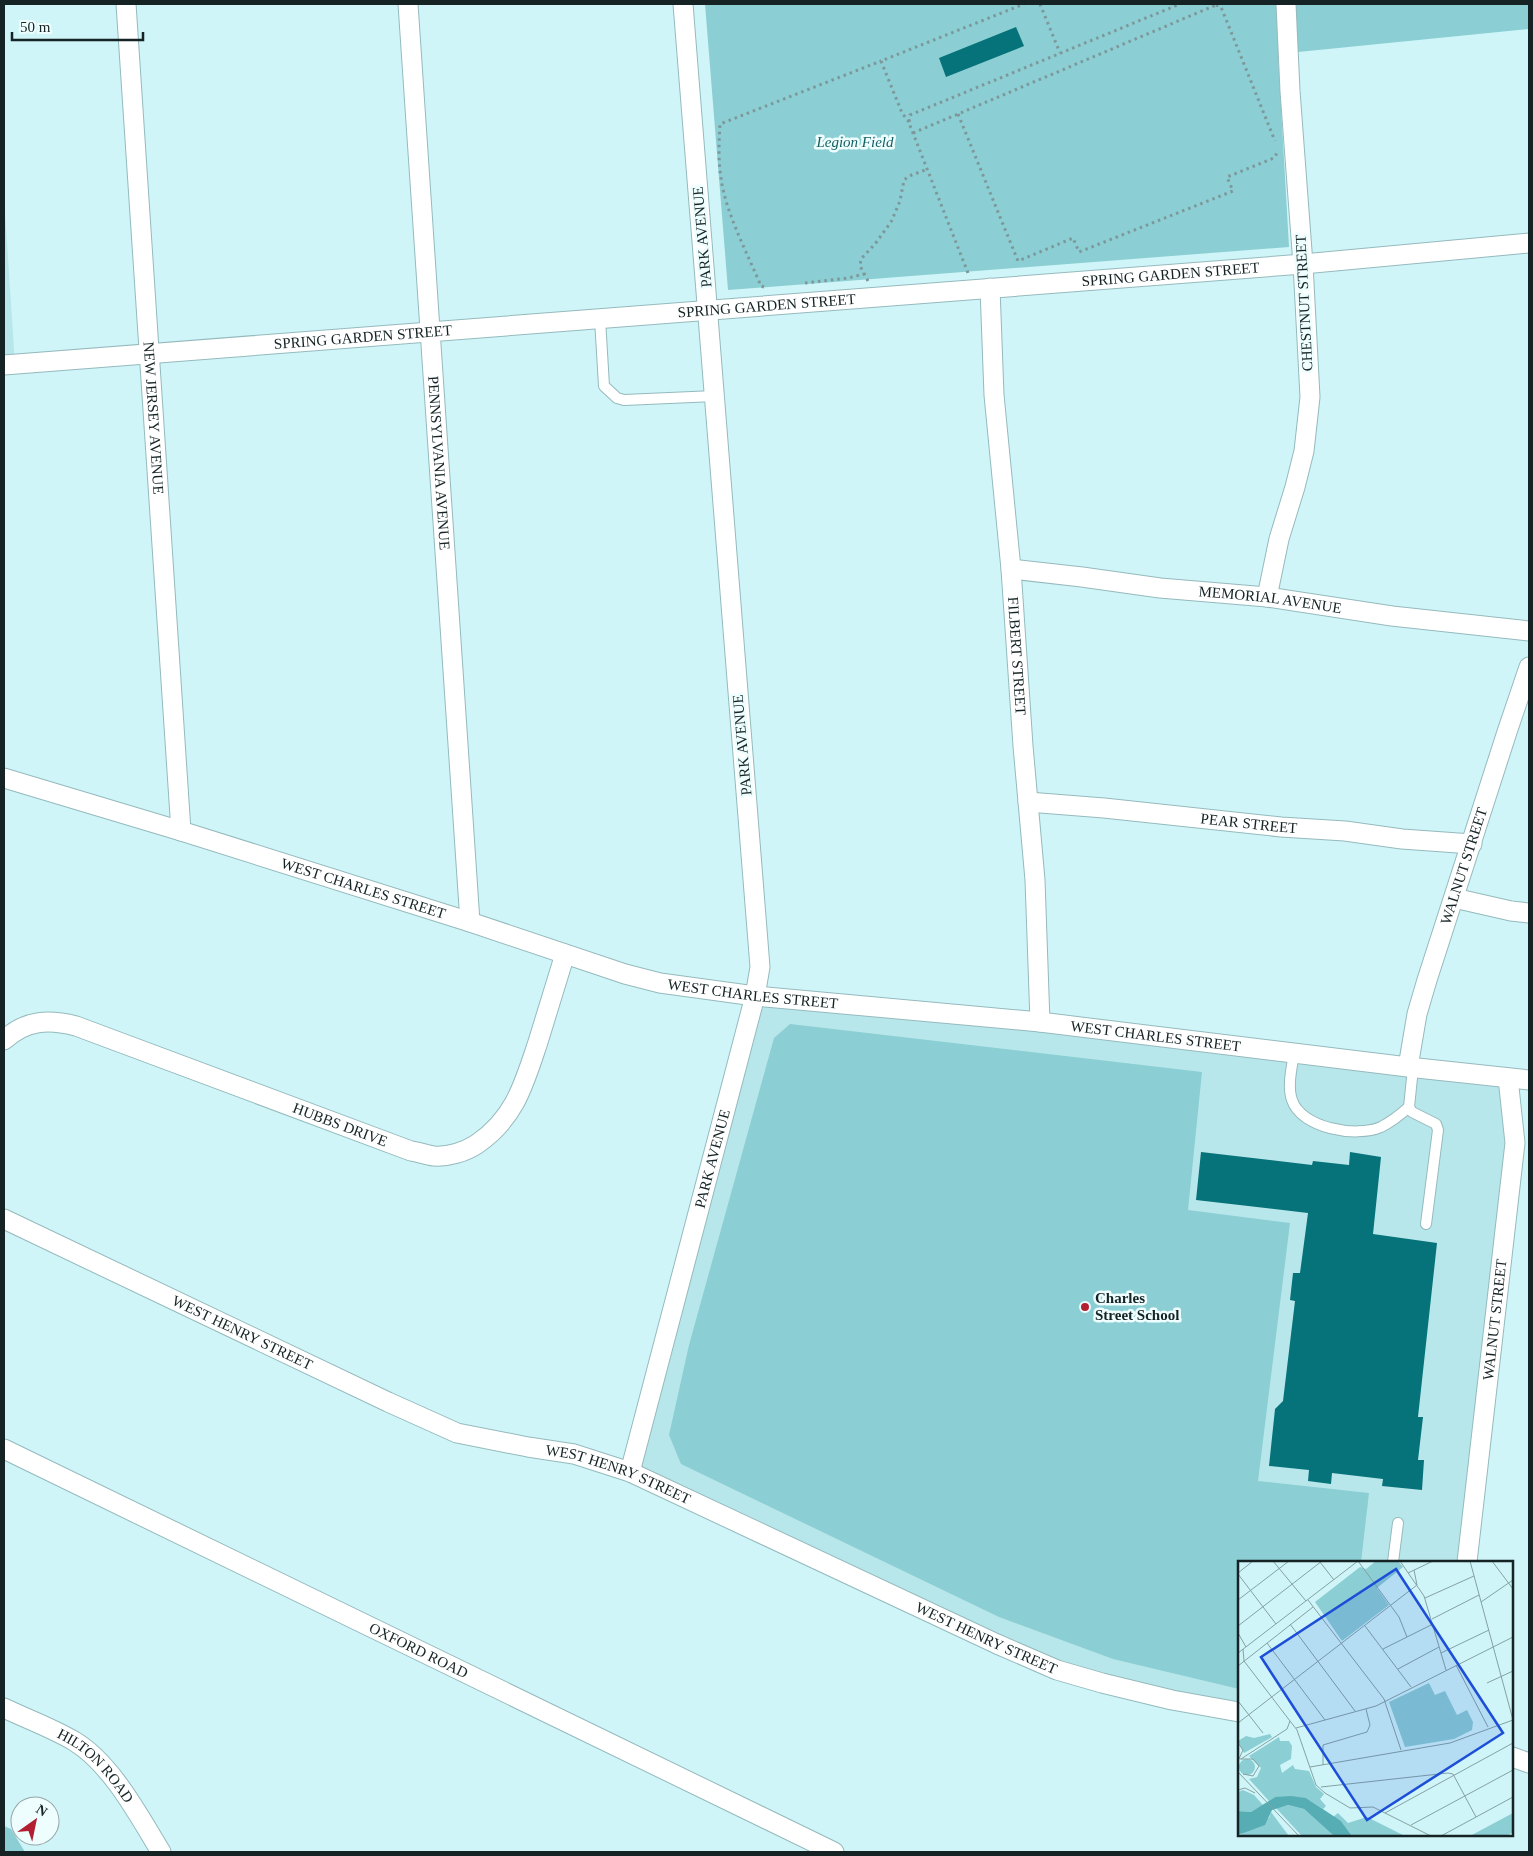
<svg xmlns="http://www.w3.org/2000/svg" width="1533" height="1856" viewBox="0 0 1533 1856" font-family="Georgia,serif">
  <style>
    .built { fill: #b8e7eb }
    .green { fill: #8bced3 }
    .building { fill: #067279 }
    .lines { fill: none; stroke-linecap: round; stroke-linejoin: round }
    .service-casing { stroke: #95babd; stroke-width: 12 }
    .minor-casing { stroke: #95babd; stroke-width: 21 }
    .path { stroke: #7d989b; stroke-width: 3; stroke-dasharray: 2.5 4; stroke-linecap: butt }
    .service { stroke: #fff; stroke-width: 10 }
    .minor { stroke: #fff; stroke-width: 19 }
    .poi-dot { fill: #b11f30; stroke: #eefdfe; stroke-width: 2 }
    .labels { text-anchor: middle; stroke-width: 5; stroke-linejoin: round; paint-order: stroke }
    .park-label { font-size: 15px; font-style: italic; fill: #135e62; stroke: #eefdfe }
    .street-label { font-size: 15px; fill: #152324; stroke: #eefdfe }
    .poi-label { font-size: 15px; font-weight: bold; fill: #152324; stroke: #eefdfe; text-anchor: start }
    .inset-road { fill: none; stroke: #85a1a3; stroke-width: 1 }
    .view { fill: #1d4ed8; fill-opacity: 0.15; stroke: #1d4ed8; stroke-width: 2.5 }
    .inset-edge { fill: none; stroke: #152324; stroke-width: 2.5 }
  </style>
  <rect width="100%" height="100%" fill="#cff5f8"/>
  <g class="built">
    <polygon points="4,198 15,364 4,365"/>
    <polygon points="755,996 1508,1078 1515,1143 1467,1562 1239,1562 1239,1707 1102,1683 630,1472"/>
  </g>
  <g class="green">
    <polygon points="705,4 1529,4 1529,29 1278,54 1289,247 728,290"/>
    <polygon points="790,1024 1202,1072 1188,1210 1290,1223 1258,1481 1369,1493 1361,1562 1239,1562 1239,1689 1113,1659 999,1617 681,1464 669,1435 689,1345 774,1038"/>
    <polygon points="4,1826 11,1829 25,1852 4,1852"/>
  </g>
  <g class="building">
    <polygon points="1016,27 1024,46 946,77 939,58"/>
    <polygon points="1201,1152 1312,1165 1313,1161 1349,1165 1350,1152 1381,1157 1373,1234 1437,1243 1418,1417 1423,1417 1418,1460 1424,1460 1422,1490 1382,1486 1383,1479 1332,1473 1331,1484 1308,1481 1309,1470 1269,1466 1275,1409 1283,1401 1295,1301 1290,1300 1293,1273 1300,1273 1308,1213 1196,1200"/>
  </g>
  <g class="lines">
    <g class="service-casing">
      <g id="service">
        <polyline points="600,319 604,386 617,398 624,400 715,396"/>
        <path d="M1294 1053C1292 1067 1287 1086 1292 1100 1301 1128 1356 1138 1381 1127 1391 1122 1400 1115 1409 1107"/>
        <polyline points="1413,1068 1409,1107 1412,1112 1436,1124 1438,1130 1426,1224"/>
        <polyline points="1393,1562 1398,1523"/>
      </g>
    </g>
    <g class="minor-casing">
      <g id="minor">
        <path id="s1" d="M126 4 181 831"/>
        <path id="s2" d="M408 4 470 922"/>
        <path id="s3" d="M990 288 994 395 1011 569 1023 746 1035 880 1040 1022"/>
        <path id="s4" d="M4 365 1303 264 1529 243"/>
        <path id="s5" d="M1011 569 1082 577 1160 588 1267 597 1392 616 1529 631"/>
        <polyline points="1267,597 1279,539 1295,487 1304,451 1310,397 1303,264 1290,91 1286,4"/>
        <path id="s6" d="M4 778 181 831 470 922 625 974 660 983 755 996 1040 1022 1408 1067 1529 1080"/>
        <path id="s7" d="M1028 802 1104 808 1281 827 1345 831 1402 839 1472 844"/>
        <polyline points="1454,898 1511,911 1529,913"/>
        <path id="s8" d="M4 1040C26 1020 48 1019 76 1026L411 1151C419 1152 426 1155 434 1156 448 1157 465 1152 477 1144 515 1118 524 1084 538 1042 547 1013 556 983 565 954"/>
        <path id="s9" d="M1408 1067 1417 1014 1427 980 1507 732 1529 667"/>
        <path id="s10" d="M4 1219 388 1402 457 1433 528 1447 574 1454 630 1472 997 1644 1057 1670 1102 1683 1172 1700 1239 1712"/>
        <path id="s11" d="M4 1449 834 1852"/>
        <path id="s12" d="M630 1472 755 996 760 967 683 4"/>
        <path id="s13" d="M1467 1562 1515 1143 1508 1078"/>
        <path id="s14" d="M4 1708C27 1719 52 1728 74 1741 111 1763 139 1816 161 1852"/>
        <polyline points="1512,1757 1529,1763"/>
      </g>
    </g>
    <g class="path">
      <polyline points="1040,4 1060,53"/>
      <polyline points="1216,5 1221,7 1275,141"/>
      <polyline points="958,114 1018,261 1073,238 1079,252 1233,191 1227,177 1274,158 1277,153"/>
      <polyline points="909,122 902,113 881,61 1024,4"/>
      <polyline points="913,133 1216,5"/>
      <polyline points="968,273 909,123 910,115 1180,4"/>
      <polyline points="868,281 860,266 861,259 875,244 891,222 900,201 904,180 909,176 928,169"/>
      <polyline points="805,283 848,278 864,274"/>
      <path d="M764 287 761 286C748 255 725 211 721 178 718 160 719 142 720 124L881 61"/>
    </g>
    <use href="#service" class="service"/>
    <use href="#minor" class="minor"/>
  </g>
  <circle class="poi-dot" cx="1085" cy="1307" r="5"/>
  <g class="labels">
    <g class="park-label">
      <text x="855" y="147">Legion Field</text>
    </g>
    <g class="street-label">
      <text transform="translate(702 237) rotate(-95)" y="5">PARK AVENUE</text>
      <text dy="5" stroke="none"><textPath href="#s4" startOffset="1170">SPRING GARDEN STREET</textPath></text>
      <text transform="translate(1304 303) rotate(-93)" y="5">CHESTNUT STREET</text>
      <text dy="5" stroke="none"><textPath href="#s4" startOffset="765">SPRING GARDEN STREET</textPath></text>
      <text dy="5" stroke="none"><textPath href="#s4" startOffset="360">SPRING GARDEN STREET</textPath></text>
      <text dy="5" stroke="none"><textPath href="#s1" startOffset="415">NEW JERSEY AVENUE</textPath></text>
      <text dy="5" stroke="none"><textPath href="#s2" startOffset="460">PENNSYLVANIA AVENUE</textPath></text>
      <text dy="5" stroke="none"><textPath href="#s5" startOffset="261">MEMORIAL AVENUE</textPath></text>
      <text dy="5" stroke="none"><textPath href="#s3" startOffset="369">FILBERT STREET</textPath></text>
      <text transform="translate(742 745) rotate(-95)" y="5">PARK AVENUE</text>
      <text dy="5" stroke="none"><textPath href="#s7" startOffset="222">PEAR STREET</textPath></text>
      <text dy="5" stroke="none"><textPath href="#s9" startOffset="209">WALNUT STREET</textPath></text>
      <text dy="5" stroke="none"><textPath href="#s6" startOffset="376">WEST CHARLES STREET</textPath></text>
      <text dy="5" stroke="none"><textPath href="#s6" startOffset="781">WEST CHARLES STREET</textPath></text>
      <text dy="5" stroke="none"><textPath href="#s6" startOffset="1186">WEST CHARLES STREET</textPath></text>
      <text dy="5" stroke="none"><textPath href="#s8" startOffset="359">HUBBS DRIVE</textPath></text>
      <text dy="5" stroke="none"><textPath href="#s12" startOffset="324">PARK AVENUE</textPath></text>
      <text dy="5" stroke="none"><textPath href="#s13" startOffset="244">WALNUT STREET</textPath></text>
      <text dy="5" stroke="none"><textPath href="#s10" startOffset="264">WEST HENRY STREET</textPath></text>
      <text dy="5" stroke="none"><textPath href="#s10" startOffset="668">WEST HENRY STREET</textPath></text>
      <text dy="5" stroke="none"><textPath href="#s10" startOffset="1072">WEST HENRY STREET</textPath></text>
      <text dy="5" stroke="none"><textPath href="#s11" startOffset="461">OXFORD ROAD</textPath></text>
      <text dy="5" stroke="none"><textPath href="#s14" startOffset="110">HILTON ROAD</textPath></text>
    </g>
    <g class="poi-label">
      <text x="1095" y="1303">Charles<tspan x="1095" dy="17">Street School</tspan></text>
    </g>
  </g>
  <g transform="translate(1238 1561)">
    <rect width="275" height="275" fill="#cff5f8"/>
    <path d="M138 0H160L165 6 139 27 151 44 104 80 77 41 122 6 128 8ZM191 122 197 134 207 130 219 154 229 149 235 161 234 169 216 178 167 186 151 141ZM32 173 34 176 6 192 0 180 8 175 16 177ZM41 176 42 180H51L54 185 53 198 42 204 44 212 55 204 57 208 71 210 78 226 86 233 82 238 88 245 85 248 68 237 37 236 31 240 11 218 19 216 23 207 11 195ZM1 206a8 8 0 1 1 16 0a8 8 0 1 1-16 0ZM5 229 16 234 25 244 13 251 0 250V231ZM50 244 66 248 96 275H64L38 247ZM33 251 51 275H0L31 257ZM100 252 110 262 129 256 167 275H114L103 260 95 256ZM275 252V271L269 275H232Z" fill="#8bced3"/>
    <path d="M53 235 68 237 103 260 114 275H96L66 248 50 244 34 249 27 264 0 274V250L13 251 37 236Z" fill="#56aeb4"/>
    <path class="inset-road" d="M35 0 68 40M120 0 161 56 169 76M162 0 186 35 208 109M232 0 275 159M254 0 275 28M82 1 96 19M176 9 179 24M0 12 15 0M170 12 195 0M0 13 38 63M187 37 236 15M0 39 51 0M70 39 146 138 163 189M243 41 275 19M194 58 241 34M52 63 117 150M0 65 84 0M127 65 173 126M0 72 8 86M29 82 87 159M145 88 195 63M0 92 120 0M203 92 251 69M218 104 250 166M0 105 75 46M160 108 201 86M249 122 275 110M0 140 25 172M52 160 59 169 78 224 87 232 112 247 135 246 193 275M0 162 179 24M58 167 138 145 275 76M0 182 5 189 0 200M2 198H15L21 205 15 215 5 213M3 198 49 168 52 160 6 100 5 88M85 204V184L129 171 132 164 128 148M72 206 212 182 275 159M0 211 61 275M83 226 210 212 215 213 238 256M0 229 7 227 17 232M147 252 275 182M173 264 275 209M203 275 275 236"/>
    <path class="view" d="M158 8 265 172 129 259 23 96Z"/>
    <rect width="275" height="275" class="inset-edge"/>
  </g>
  <rect width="1533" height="1856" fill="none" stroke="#152324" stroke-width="10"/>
  <g transform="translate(35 1821) rotate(33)"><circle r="24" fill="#eefdfe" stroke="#97a6a7"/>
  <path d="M0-4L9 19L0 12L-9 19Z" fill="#b11f30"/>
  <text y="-8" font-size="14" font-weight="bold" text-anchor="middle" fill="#152324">N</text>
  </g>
  <path d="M12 32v8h131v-8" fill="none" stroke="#152324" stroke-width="2.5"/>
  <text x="20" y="32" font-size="15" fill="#152324" stroke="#eefdfe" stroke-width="4" paint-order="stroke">50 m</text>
</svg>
